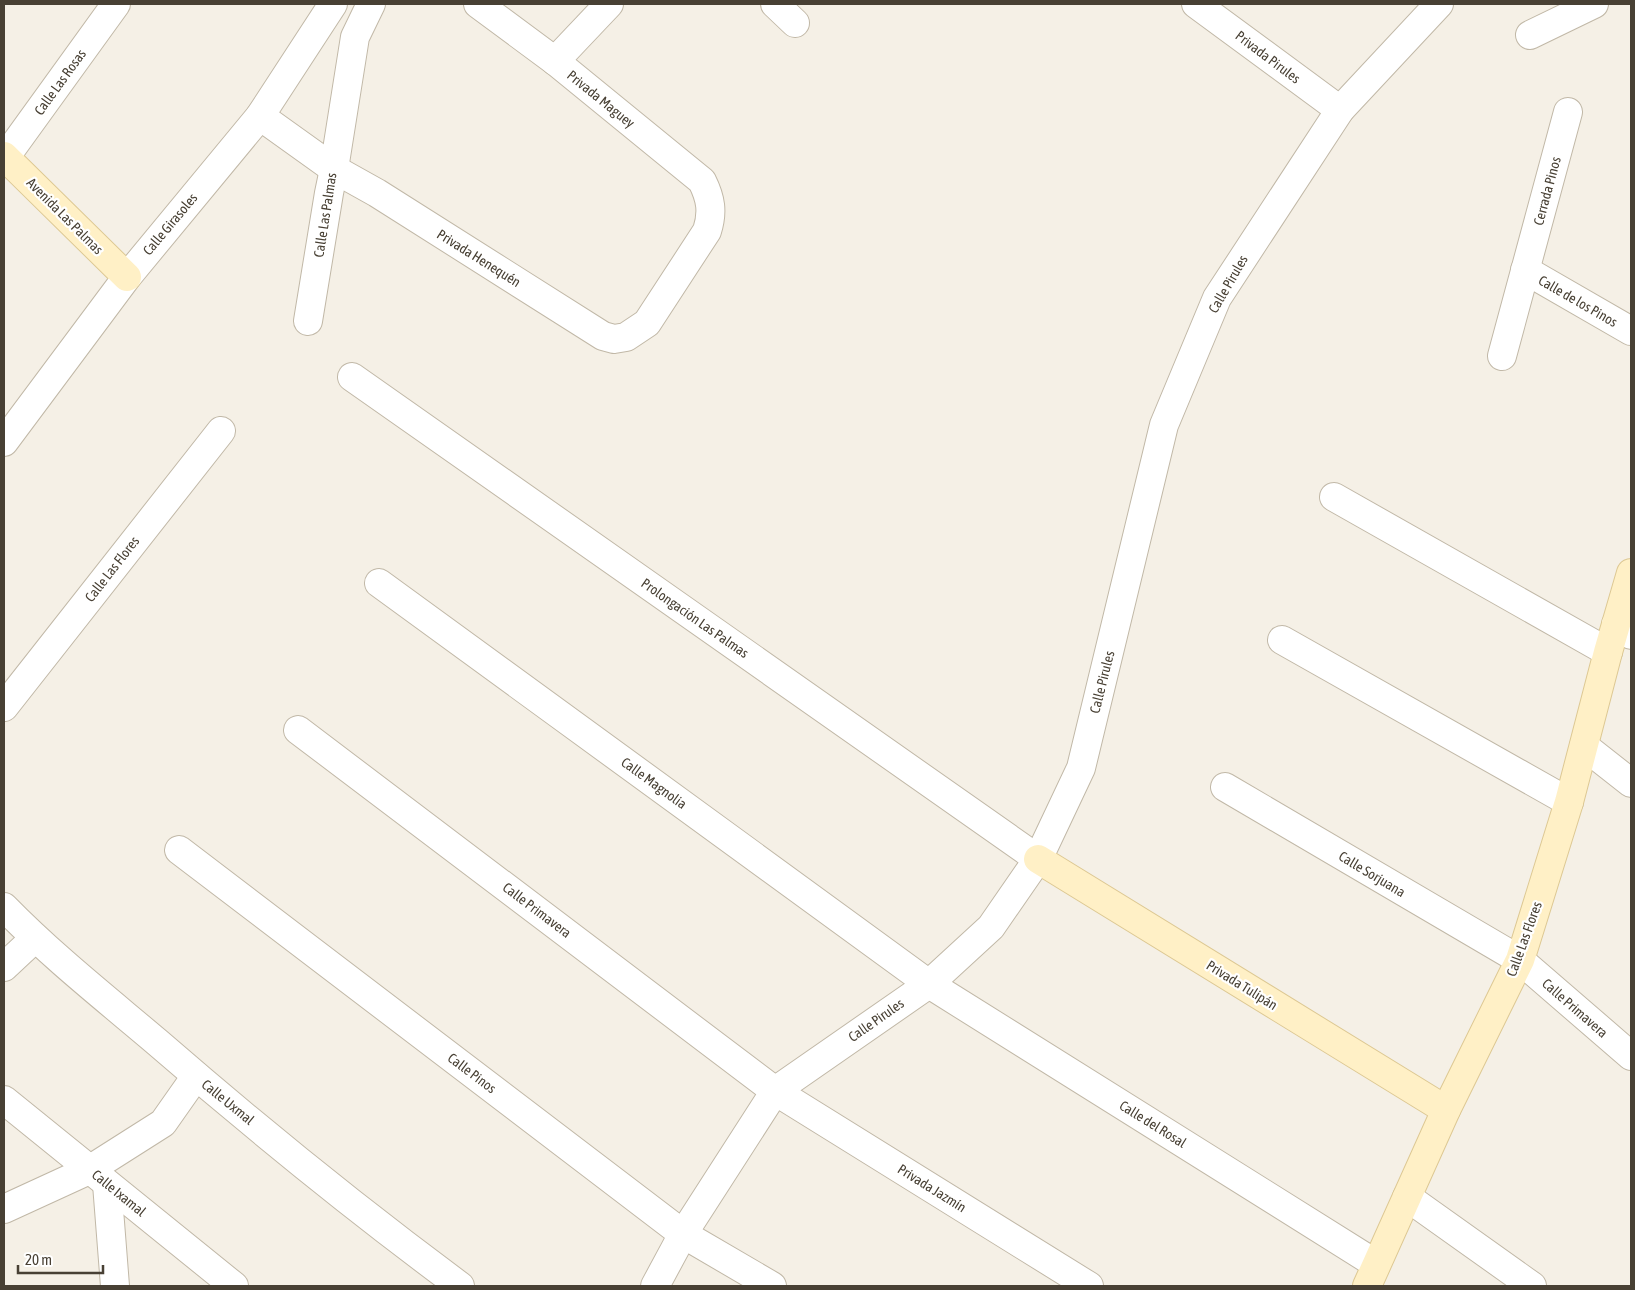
<svg xmlns="http://www.w3.org/2000/svg" width="1635" height="1290" viewBox="0 0 1635 1290" font-family="'Asap Condensed',sans-serif">
  <style>
    .lines { fill: none; stroke-linecap: round; stroke-linejoin: round }
    .minor-casing { stroke: #c1b8a7; stroke-width: 30 }
    .tertiary-casing { stroke: #c1b8a7; stroke-width: 30 }
    .secondary-casing { stroke: #ddc893; stroke-width: 30 }
    .minor { stroke: #fff; stroke-width: 28 }
    .tertiary { stroke: #fff; stroke-width: 28 }
    .secondary { stroke: #fff0c6; stroke-width: 28 }
    .labels { text-anchor: middle; stroke-width: 4.5; stroke-linejoin: round; paint-order: stroke }
    .street-label { font-size: 14px; fill: #484034; stroke: #fff }
  </style>
  <rect width="100%" height="100%" fill="#f5f0e6"/>
  <g class="lines">
    <g class="minor-casing">
      <g id="minor">
        <polyline points="775,4 795,23"/>
        <polyline points="1196,4 1340,110"/>
        <polyline points="1530,35 1594,4"/>
        <polyline points="555,61 609,4"/>
        <path d="M260 116 334 169 377 193 603 336 614 339 626 337 647 323 707 231C713 212 711 199 702 181L555 61 478 4"/>
        <polyline points="4,159 116,4"/>
        <polyline points="1525,270 1631,331"/>
        <polyline points="308,321 329,193 334,169 355,37 371,4"/>
        <polyline points="1502,356 1568,112"/>
        <polyline points="352,377 1038,859"/>
        <polyline points="4,442 127,277 260,116 333,4"/>
        <polyline points="1334,497 1608,652"/>
        <polyline points="379,583 929,984 1376,1264"/>
        <polyline points="1616,624 1631,635"/>
        <polyline points="1282,640 1569,802"/>
        <polyline points="4,707 221,431"/>
        <polyline points="298,730 775,1091 1089,1286"/>
        <polyline points="1584,746 1631,783"/>
        <polyline points="1225,787 1520,960 1631,1056"/>
        <polyline points="179,850 683,1234 772,1286"/>
        <path d="M4 907C52 956 105 998 157 1042 255 1127 356 1209 460 1286"/>
        <polyline points="4,967 35,938"/>
        <polyline points="4,1100 234,1286"/>
        <polyline points="107,1184 115,1286"/>
        <polyline points="1407,1197 1532,1286"/>
        <polyline points="4,1209 89,1170 163,1123 196,1076"/>
      </g>
    </g>
    <g class="tertiary-casing">
      <polyline id="tertiary" points="655,1286 683,1234 775,1091 929,984 991,927 1038,859 1081,768 1164,425 1217,298 1340,110 1439,4"/>
    </g>
    <g class="secondary-casing">
      <g id="secondary">
        <polyline points="4,156 127,277"/>
        <polyline points="1038,859 1446,1110"/>
        <polyline points="1367,1286 1446,1110 1520,960 1569,802 1608,652 1631,573"/>
      </g>
    </g>
    <use href="#minor" class="minor"/>
    <use href="#tertiary" class="tertiary"/>
    <use href="#secondary" class="secondary"/>
  </g>
  <g class="labels">
    <g class="street-label">
      <text transform="translate(1268 57) rotate(37)" y="5">Privada Pirules</text>
      <text transform="translate(60 82) rotate(-54)" y="5">Calle Las Rosas</text>
      <text transform="translate(601 99) rotate(39)" y="5">Privada Maguey</text>
      <text transform="translate(1547 191) rotate(-75)" y="5">Cerrada Pinos</text>
      <text transform="translate(325 215) rotate(-81)" y="5">Calle Las Palmas</text>
      <text transform="translate(65 216) rotate(45)" y="5">Avenida Las Palmas</text>
      <text transform="translate(170 224) rotate(-50)" y="5">Calle Girasoles</text>
      <text transform="translate(479 258) rotate(32)" y="5">Privada Henequén</text>
      <text transform="translate(1228 284) rotate(-60)" y="5">Calle Pirules</text>
      <text transform="translate(1578 301) rotate(30)" y="5">Calle de los Pinos</text>
      <text transform="translate(112 569) rotate(-52)" y="5">Calle Las Flores</text>
      <text transform="translate(695 618) rotate(35)" y="5">Prolongación Las Palmas</text>
      <text transform="translate(1102 682) rotate(-76)" y="5">Calle Pirules</text>
      <text transform="translate(654 783) rotate(36)" y="5">Calle Magnolia</text>
      <text transform="translate(1372 874) rotate(31)" y="5">Calle Sorjuana</text>
      <text transform="translate(537 910) rotate(37)" y="5">Calle Primavera</text>
      <text transform="translate(1524 939) rotate(-70)" y="5">Calle Las Flores</text>
      <text transform="translate(1242 985) rotate(32)" y="5">Privada Tulipán</text>
      <text transform="translate(1575 1008) rotate(41)" y="5">Calle Primavera</text>
      <text transform="translate(876 1020) rotate(-35)" y="5">Calle Pirules</text>
      <text transform="translate(472 1073) rotate(37)" y="5">Calle Pinos</text>
      <text transform="translate(228 1102) rotate(39)" y="5">Calle Uxmal</text>
      <text transform="translate(1153 1124) rotate(32)" y="5">Calle del Rosal</text>
      <text transform="translate(932 1188) rotate(32)" y="5">Privada Jazmín</text>
      <text transform="translate(119 1193) rotate(39)" y="5">Calle Ixamal</text>
    </g>
  </g>
  <rect width="1635" height="1290" fill="none" stroke="#484034" stroke-width="10"/>
  <path d="M18 1265v8h85v-8" fill="none" stroke="#484034" stroke-width="2.5"/>
  <text x="25" y="1265" font-size="15" fill="#484034" stroke="#ffffff" stroke-width="4" paint-order="stroke">20 m</text>
</svg>
